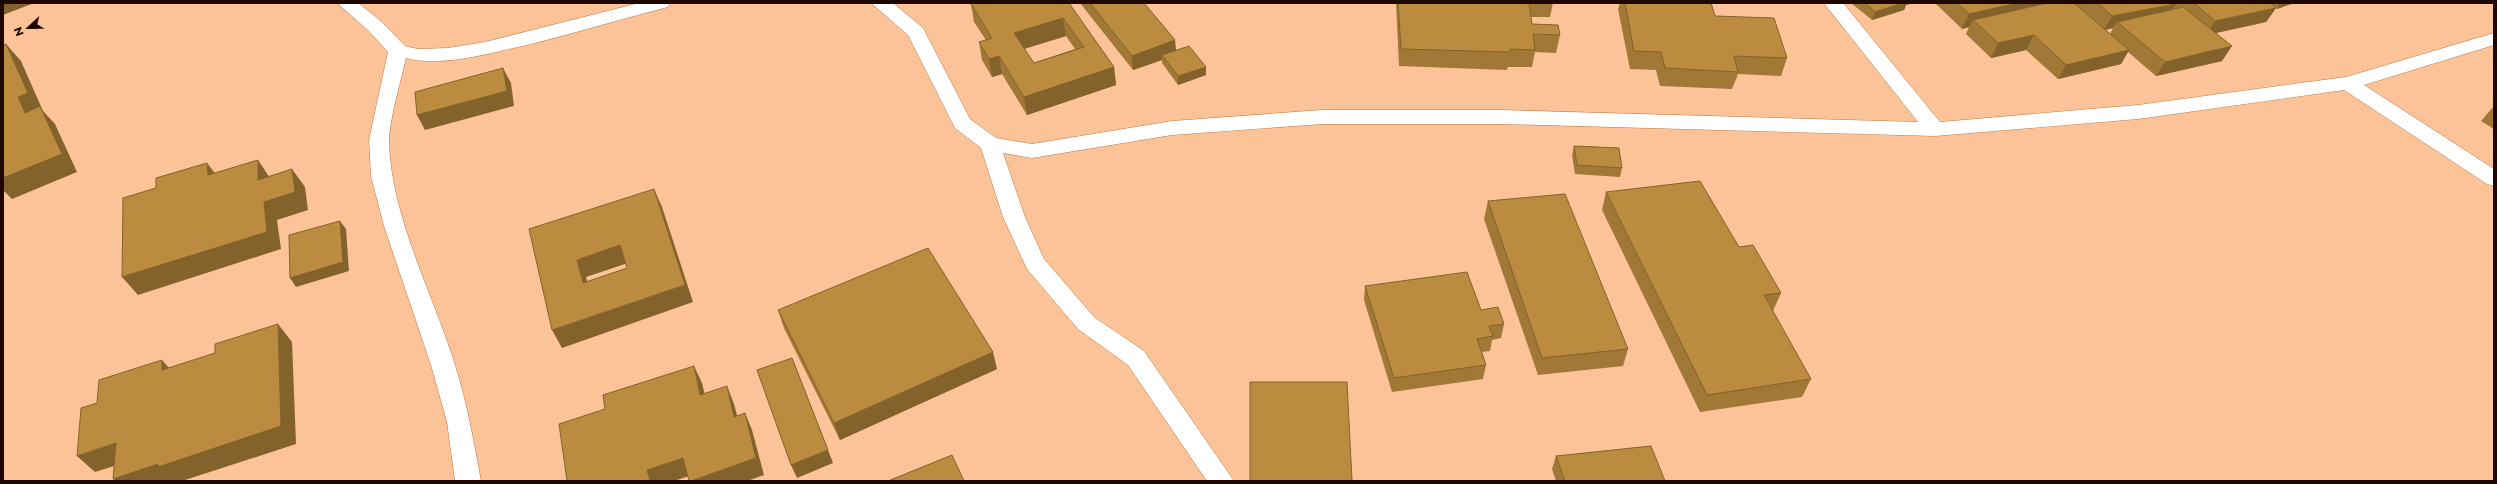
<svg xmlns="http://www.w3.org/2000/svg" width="2497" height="484" viewBox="0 0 2497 484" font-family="Montserrat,sans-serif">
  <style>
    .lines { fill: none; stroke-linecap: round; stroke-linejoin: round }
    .minor-casing { stroke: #bc7842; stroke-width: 1 }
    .minor { fill: #fff; fill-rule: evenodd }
    .wall { fill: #a17836; fill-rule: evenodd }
    .shaded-wall { fill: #83622c }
    .building { fill: #bb8c3f; stroke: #83622c; fill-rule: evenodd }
  </style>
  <rect width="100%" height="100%" fill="#fdc398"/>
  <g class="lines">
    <g class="minor-casing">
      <g id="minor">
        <path d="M337 3H358L382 22 405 46 418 49 448 48 485 42 639 3H670L668 7C613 21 560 38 505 50 474 57 437 66 406 58 401 80 389 121 389 142 391 217 433 294 455 365 467 404 474 442 481 481H455L447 422 431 365 384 226 371 176 369 140 388 52 369 31Z"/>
        <polygon points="871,3 893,3 923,28 970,119 996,138 1032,144 1172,121 1322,110 1502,110 1918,122 1824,3 1843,3 1940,122 2138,105 2346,77 2494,33 2494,45 2364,85 2494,169 2494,186 2487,184 2344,90 2138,119 1935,136 1502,124 1322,124 1172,135 1032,158 1003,153 1025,217 1044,259 1094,317 1144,351 1234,481 1207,481 1128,365 1078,329 1027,269 1003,217 981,148 955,128 908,35"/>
      </g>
    </g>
    <use href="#minor" class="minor"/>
  </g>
  <g class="wall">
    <path d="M1069 3 1114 67 1116 85 1027 115 1002 74 992 77 982 60 979 42 986 40 974 22 971 4ZM1066 36 1075 49 1034 63 1024 49Z"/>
    <polygon points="1080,3 1144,3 1175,40 1176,50 1206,67 1206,75 1178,85 1162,63 1162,60 1133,70"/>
    <polygon points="1396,3 1553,3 1550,17 1531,17 1532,24 1560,35 1556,53 1535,52 1532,67 1508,67 1507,70 1399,66"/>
    <polygon points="1620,3 1711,3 1715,16 1787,58 1781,76 1738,74 1732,89 1660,86 1656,70 1630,69 1618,9"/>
    <polygon points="1851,3 1913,3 1906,5 1904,10 1872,20"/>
    <path d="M1935 3H2294L2277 9 2276 8 2266 22 2216 33 2222 61 2156 76 2128 52 2121 64 2058 79 2026 50 1991 58 1966 34 1969 27 1962 29ZM2113 28 2110 34 2106 30Z"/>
    <polygon points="2494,106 2494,129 2481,121"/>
    <polygon points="1574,146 1622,168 1620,177 1575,174 1572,155"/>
    <polygon points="1606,192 1739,247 1781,293 1773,311 1772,311 1811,379 1802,397 1700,412 1602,210"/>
    <polygon points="1488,201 1628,349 1623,366 1538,375 1484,219"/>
    <polygon points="1365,286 1481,310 1504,324 1501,338 1492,340 1490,351 1482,352 1486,365 1483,379 1392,392 1364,300"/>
    <polygon points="778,310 997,369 840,440 784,328"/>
    <polygon points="1556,456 1665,481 1556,481 1552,469"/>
  </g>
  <g class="shaded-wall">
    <polygon points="3,3 34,3 3,15"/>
    <polygon points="1902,3 1913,3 1906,5 1904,10 1872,20 1875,12"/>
    <polygon points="2018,3 2047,3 1973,20 1969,27 1962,29 1969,14"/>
    <polygon points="2280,3 2294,3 2277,9"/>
    <polygon points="2176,4 2167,18 2117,22 2113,28 2104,30 2112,16"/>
    <polygon points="2276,8 2266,22 2206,35 2215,21"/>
    <polygon points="1063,18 1066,36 1017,51 1014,33"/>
    <polygon points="2034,35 2026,50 1991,58 1998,43"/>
    <polygon points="1175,40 1176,55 1162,55 1162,60 1133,70 1132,56"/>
    <polygon points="6,44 21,61 43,111 55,124 77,172 12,199 3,190 3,178 25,113 18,97"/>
    <polygon points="2232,46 2222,61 2156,76 2165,62"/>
    <polygon points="2129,50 2121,64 2058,79 2066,65"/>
    <polygon points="999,56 1002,74 992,77 989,59"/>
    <polygon points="1114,67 1116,85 1027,115 1024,97"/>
    <polygon points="1206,67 1206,75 1178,85 1178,76"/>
    <polygon points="503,68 511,83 514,106 425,130 417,115"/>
    <polygon points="258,160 270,178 258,180"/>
    <polygon points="207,163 221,181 208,175"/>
    <polygon points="292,169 305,187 308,210 277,220 281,249 138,295 122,277 264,202"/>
    <polygon points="654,189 662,207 693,302 562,348 552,330 685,285"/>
    <polygon points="340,221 346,229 349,271 296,287 290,278"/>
    <polygon points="620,245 628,263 586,277 593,301 583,283 577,260"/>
    <polygon points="278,324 292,342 296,444 182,481 116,481 113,479"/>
    <polygon points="993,352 997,369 840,440 834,423"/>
    <polygon points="792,358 833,463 797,478 791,465"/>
    <polygon points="162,360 178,378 162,370"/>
    <polygon points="694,366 702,383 709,412 700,395"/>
    <polygon points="727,386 734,404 742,434 734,417"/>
    <polygon points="745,413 752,430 764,475 747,481 691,481"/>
    <polygon points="116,443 133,460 95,472 77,456"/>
    <polygon points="683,458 692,475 674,481 650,481 647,470"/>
  </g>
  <g class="building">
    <path d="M974 3H1069L1114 67 1024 97 999 56 989 59 979 42 992 38 971 4ZM1063 18 1084 47 1034 63 1014 33Z"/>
    <polygon points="1090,3 1144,3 1175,40 1132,56"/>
    <polygon points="1398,3 1529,3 1532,24 1558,25 1560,35 1533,34 1535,50 1510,49 1510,52 1401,49"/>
    <polygon points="1625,3 1711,3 1715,16 1774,18 1787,58 1734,56 1738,72 1665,68 1661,52 1634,51"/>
    <polygon points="1865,3 1903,3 1875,12"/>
    <polygon points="1957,3 2018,3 1969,14"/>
    <polygon points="2047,3 2074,3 2129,50 2066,65 2034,35 1998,43 1973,20"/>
    <polygon points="2098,3 2175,3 2176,4 2112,16"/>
    <polygon points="2194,3 2270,3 2276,8 2215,21"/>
    <polygon points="2183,7 2232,46 2165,62 2117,22"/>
    <polygon points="6,44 28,93 18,97 25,113 40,106 62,154 3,178 3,45"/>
    <polygon points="1189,46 1206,67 1178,76 1162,55"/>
    <polygon points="503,68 507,91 417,115 415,92"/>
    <polygon points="1574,146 1619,148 1622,168 1577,165"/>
    <polygon points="258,160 258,180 292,169 295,192 264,202 267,232 122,277 123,198 156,188 156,178 207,163 208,175"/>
    <polygon points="1700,181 1739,247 1753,245 1781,293 1764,295 1811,379 1707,395 1606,192"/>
    <path d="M654 189 685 285 552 330 529 229ZM620 245 627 268 583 283 577 260Z"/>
    <polygon points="1565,194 1628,349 1542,358 1488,201"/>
    <polygon points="340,221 343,262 290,278 289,235"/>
    <polygon points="928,248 993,352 834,423 778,310"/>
    <polygon points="1467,272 1481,310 1498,307 1504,324 1489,326 1493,336 1477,339 1486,365 1394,378 1365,286"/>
    <polygon points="278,324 281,426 158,467 158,464 113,479 116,443 77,456 81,408 97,403 99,380 162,360 162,370 215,353 215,344"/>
    <polygon points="792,358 828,450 791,465 757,370"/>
    <polygon points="694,366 700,395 727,386 734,417 745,413 756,458 691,481 689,481 683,458 647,470 650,481 567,481 559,424 605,409 603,395"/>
    <polygon points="1250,382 1347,382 1352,481 1250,481"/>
    <polygon points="1651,446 1665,481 1565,481 1556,456"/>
    <polygon points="952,455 964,481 888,481"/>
  </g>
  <rect width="2497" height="484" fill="none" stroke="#1f0700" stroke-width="8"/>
  <g transform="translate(28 28) rotate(248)" stroke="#fdc398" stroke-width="3" paint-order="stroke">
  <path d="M0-3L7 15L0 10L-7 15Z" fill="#1f0700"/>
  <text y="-6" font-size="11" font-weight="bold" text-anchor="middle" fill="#1f0700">N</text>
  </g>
</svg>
